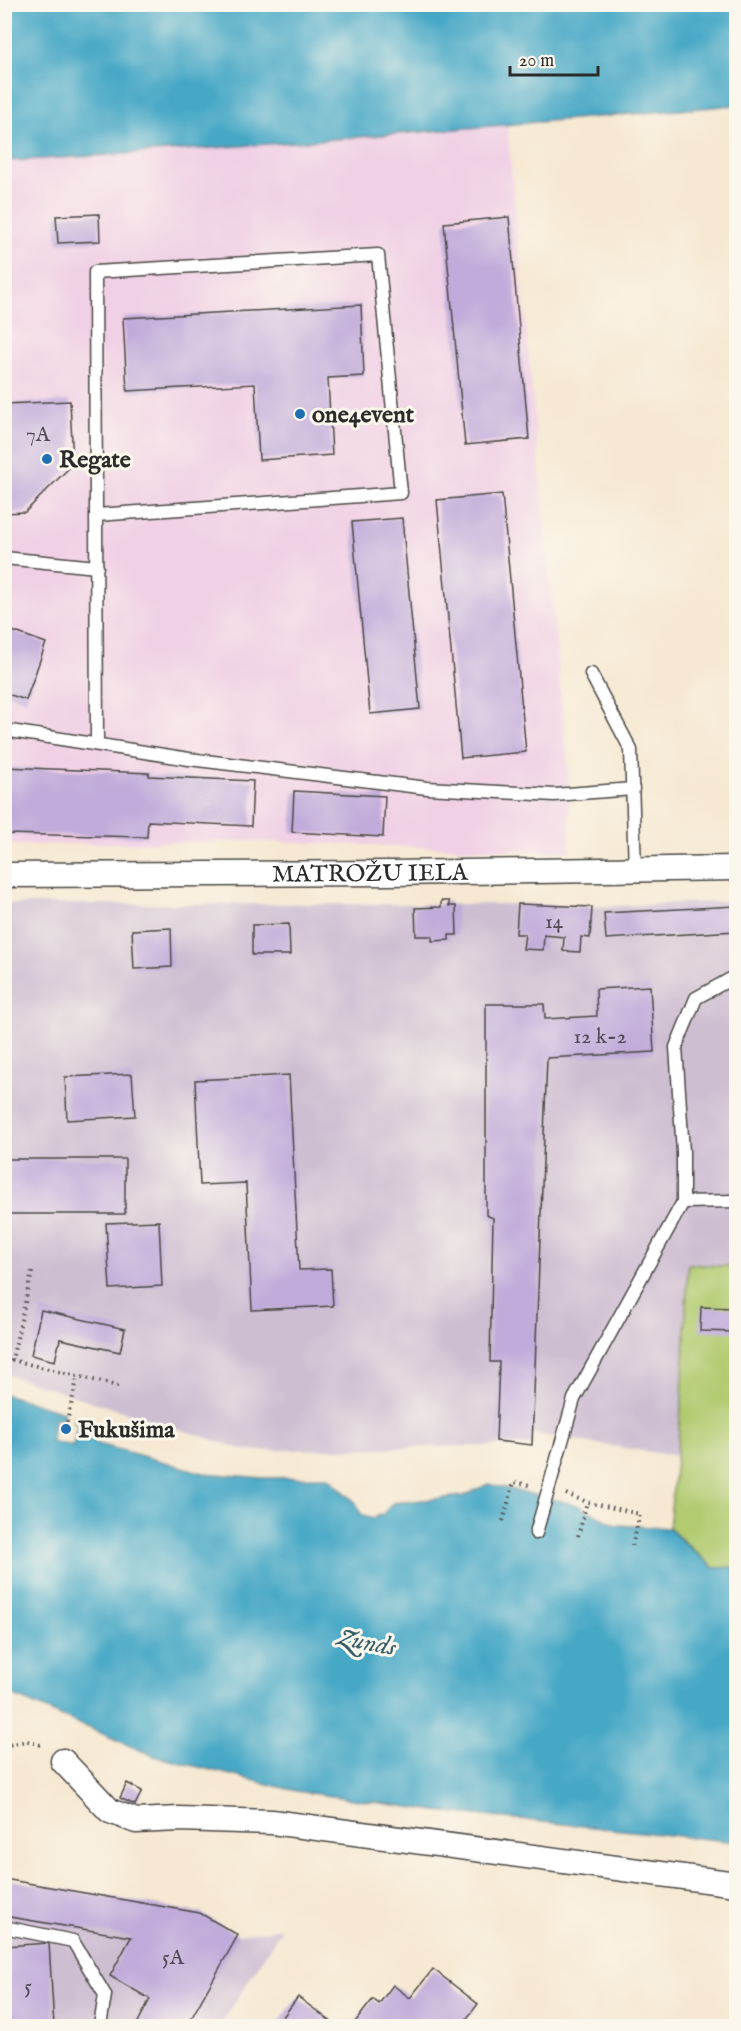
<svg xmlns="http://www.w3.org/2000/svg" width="741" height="2031" viewBox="0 0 741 2031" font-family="'IM FELL English',serif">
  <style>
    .built { fill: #f0d0e5 }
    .industrial { fill: #cebed2 }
    .green { fill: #b2cb71; stroke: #6e7b4e; stroke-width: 1.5 }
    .water { fill: #47a8c6; stroke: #396a78; stroke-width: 1.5 }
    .building { fill: #c1abda }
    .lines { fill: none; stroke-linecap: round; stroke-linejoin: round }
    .service-casing { stroke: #494744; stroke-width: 15 }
    .minor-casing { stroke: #494744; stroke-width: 27 }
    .path { stroke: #494744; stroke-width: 4; stroke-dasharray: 1.5 4.5; stroke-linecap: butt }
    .service { stroke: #fff; stroke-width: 12 }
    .minor { stroke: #fff; stroke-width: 24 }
    .poi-dot { fill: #1f6fb2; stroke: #fbf7ec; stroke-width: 2 }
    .labels { text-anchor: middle; stroke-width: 6; stroke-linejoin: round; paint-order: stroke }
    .number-label { font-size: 21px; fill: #504b57 }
    .poi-label { font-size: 24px; font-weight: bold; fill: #2b2b2b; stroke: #fbf7ec; text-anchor: start }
    .street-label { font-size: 24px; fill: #2b2b2b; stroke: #fbf7ec }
    .water-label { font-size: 26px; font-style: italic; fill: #365d69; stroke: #fbf7ec }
  </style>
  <rect width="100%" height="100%" fill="#fbf7ec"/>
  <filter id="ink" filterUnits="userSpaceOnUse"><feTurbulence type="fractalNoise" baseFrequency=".0167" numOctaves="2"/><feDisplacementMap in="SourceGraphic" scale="12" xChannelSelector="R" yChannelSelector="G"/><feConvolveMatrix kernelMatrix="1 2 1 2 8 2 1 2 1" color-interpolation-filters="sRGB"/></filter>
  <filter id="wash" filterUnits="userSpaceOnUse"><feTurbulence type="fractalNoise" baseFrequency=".008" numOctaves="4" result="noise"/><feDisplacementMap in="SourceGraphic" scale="24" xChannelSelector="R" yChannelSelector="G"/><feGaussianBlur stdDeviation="1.35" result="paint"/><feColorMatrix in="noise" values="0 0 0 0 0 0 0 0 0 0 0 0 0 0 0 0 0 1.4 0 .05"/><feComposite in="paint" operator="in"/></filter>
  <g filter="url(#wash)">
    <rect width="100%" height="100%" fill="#f6e8d2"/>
    <polygon class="built" points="507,125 568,770 570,852 249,841 5,845 5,161 123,155"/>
    <g class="industrial">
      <polygon points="736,901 736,1267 688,1264 682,1400 676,1456 533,1434 532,1445 248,1451 5,1374 5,904 518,904 592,907"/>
      <polygon points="4,1879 200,1913 238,1935 282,1928 220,2026 5,2026"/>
    </g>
    <polygon class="green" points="688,1264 736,1267 736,1567 714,1568 669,1528 682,1400"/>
    <g class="water">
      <path d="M5 4 736 5V105C493 126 249 148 5 161Z"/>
      <polygon points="4,1394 64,1412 62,1419 55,1418 51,1441 73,1446 78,1423 74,1422 75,1416 87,1420 95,1443 204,1473 263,1478 328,1477 356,1503 361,1514 372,1519 383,1514 393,1503 464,1496 488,1484 577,1505 616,1525 669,1528 692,1550 714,1568 736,1567 736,1842 437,1811 296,1791 154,1756 5,1692"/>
    </g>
    <g id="blocks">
      <g class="building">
        <polygon points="99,214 100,241 58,243 56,216"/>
        <polygon points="509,217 529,439 465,445 444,223"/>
        <polygon points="361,305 364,376 328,378 332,455 259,460 255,384 127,391 123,318"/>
        <polygon points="70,401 73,464 25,512 4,513 4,404"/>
        <polygon points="502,494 526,752 461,758 437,500"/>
        <polygon points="402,518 420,709 370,714 352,522"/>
        <polygon points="4,628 46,643 26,700 4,693"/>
        <polygon points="4,767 149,773 149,776 253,781 251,826 148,821 147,837 4,834"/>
        <polygon points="294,791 385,796 383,837 292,832"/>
        <polygon points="441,901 449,901 449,906 456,906 457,935 449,935 449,940 432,941 432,936 416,936 415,908 441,907"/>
        <polygon points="518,904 592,907 590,938 581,937 580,952 563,951 564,937 544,935 543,950 523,949 525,934 516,934"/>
        <polygon points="736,906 736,931 606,939 604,913"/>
        <polygon points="289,924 290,955 252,955 252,925"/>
        <polygon points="171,928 172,967 134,969 132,930"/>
        <polygon points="650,986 654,1052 547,1058 532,1445 496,1441 499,1362 490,1362 493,1218 486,1215 486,1004 544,1004 545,1019 597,1016 596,989"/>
        <polygon points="132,1074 135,1116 67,1120 65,1077"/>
        <polygon points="289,1075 299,1270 331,1269 333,1306 252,1310 246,1183 200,1185 195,1080"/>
        <rect x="4" y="1159" width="121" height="55"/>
        <polygon points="159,1221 162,1286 110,1289 106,1223"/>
        <polygon points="4,1292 10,1293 8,1318 4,1318"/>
        <polygon points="701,1307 736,1308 736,1332 700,1331"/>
        <polygon points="41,1310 125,1329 120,1352 60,1339 55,1361 31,1355"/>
        <polygon points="127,1783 142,1791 135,1805 120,1798"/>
        <polygon points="4,1879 200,1913 238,1935 187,2026 136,2026 150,1999 110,1976 131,1937 4,1916"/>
        <polygon points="49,1943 54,2026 5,2026 5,1946"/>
        <polygon points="433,1969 478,2004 461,2026 352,2026 373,1999 379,2004 393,1985 410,1998"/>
        <polygon points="298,1997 337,2026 276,2026"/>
      </g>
    </g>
  </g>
  <g filter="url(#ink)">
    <use href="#blocks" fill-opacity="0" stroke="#494744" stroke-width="1.5"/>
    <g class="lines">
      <g class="service-casing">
        <g id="service">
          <polyline points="97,515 401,493 378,255 95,272 97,744"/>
          <polyline points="4,558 97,567"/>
          <polyline points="591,674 631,750 635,870"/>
          <polyline points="4,730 189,759 427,788 554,795 633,789"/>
          <polyline points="736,976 696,998 676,1047 683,1152 683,1202 736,1201"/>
          <polyline points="536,1533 574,1399 683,1202"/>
          <polyline points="4,1927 73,1941 105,1995 100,2026"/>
        </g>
      </g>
      <g class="minor-casing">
        <g id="minor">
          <path id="s1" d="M4 875 389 873 736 868"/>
          <polyline points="63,1761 110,1811 136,1821 179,1819 272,1822 736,1884"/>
        </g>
      </g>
      <g class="path">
        <polyline points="32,1272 12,1360 122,1387"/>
        <polyline points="67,1422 78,1376"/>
        <polyline points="566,1494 587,1502 640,1514 631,1550"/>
        <polyline points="503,1521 514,1482 530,1485"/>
        <polyline points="578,1536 587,1502"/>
        <polyline points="4,1746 27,1741 41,1745"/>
      </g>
      <use href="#service" class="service"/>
      <use href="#minor" class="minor"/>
    </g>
  </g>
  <g class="poi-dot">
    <circle cx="300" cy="414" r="6"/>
    <circle cx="47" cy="459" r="6"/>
    <circle cx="66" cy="1429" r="6"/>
  </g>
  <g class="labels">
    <g class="number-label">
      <text x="38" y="441">7A</text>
      <text x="554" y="928">14</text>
      <text x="600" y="1043">12 k-2</text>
      <text x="173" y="1964">5A</text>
      <text x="28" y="1993">5</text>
    </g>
    <g class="poi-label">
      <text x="312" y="422">one4event</text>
      <text x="59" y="467">Regate</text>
      <text x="78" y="1437">Fukušima</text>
    </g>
    <g class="street-label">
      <text dy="8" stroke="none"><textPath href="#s1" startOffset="366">MATROŽU IELA</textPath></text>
    </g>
    <g class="water-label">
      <text transform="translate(367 1641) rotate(11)" y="9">Zunds</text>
    </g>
  </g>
  <rect width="741" height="2031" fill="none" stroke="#fbf7ec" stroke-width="24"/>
  <path d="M510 66v9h88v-9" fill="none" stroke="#2b2b2b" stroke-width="3"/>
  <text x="519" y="66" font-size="18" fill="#2b2b2b" stroke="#fbf7ec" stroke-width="4.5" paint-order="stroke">20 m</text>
</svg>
